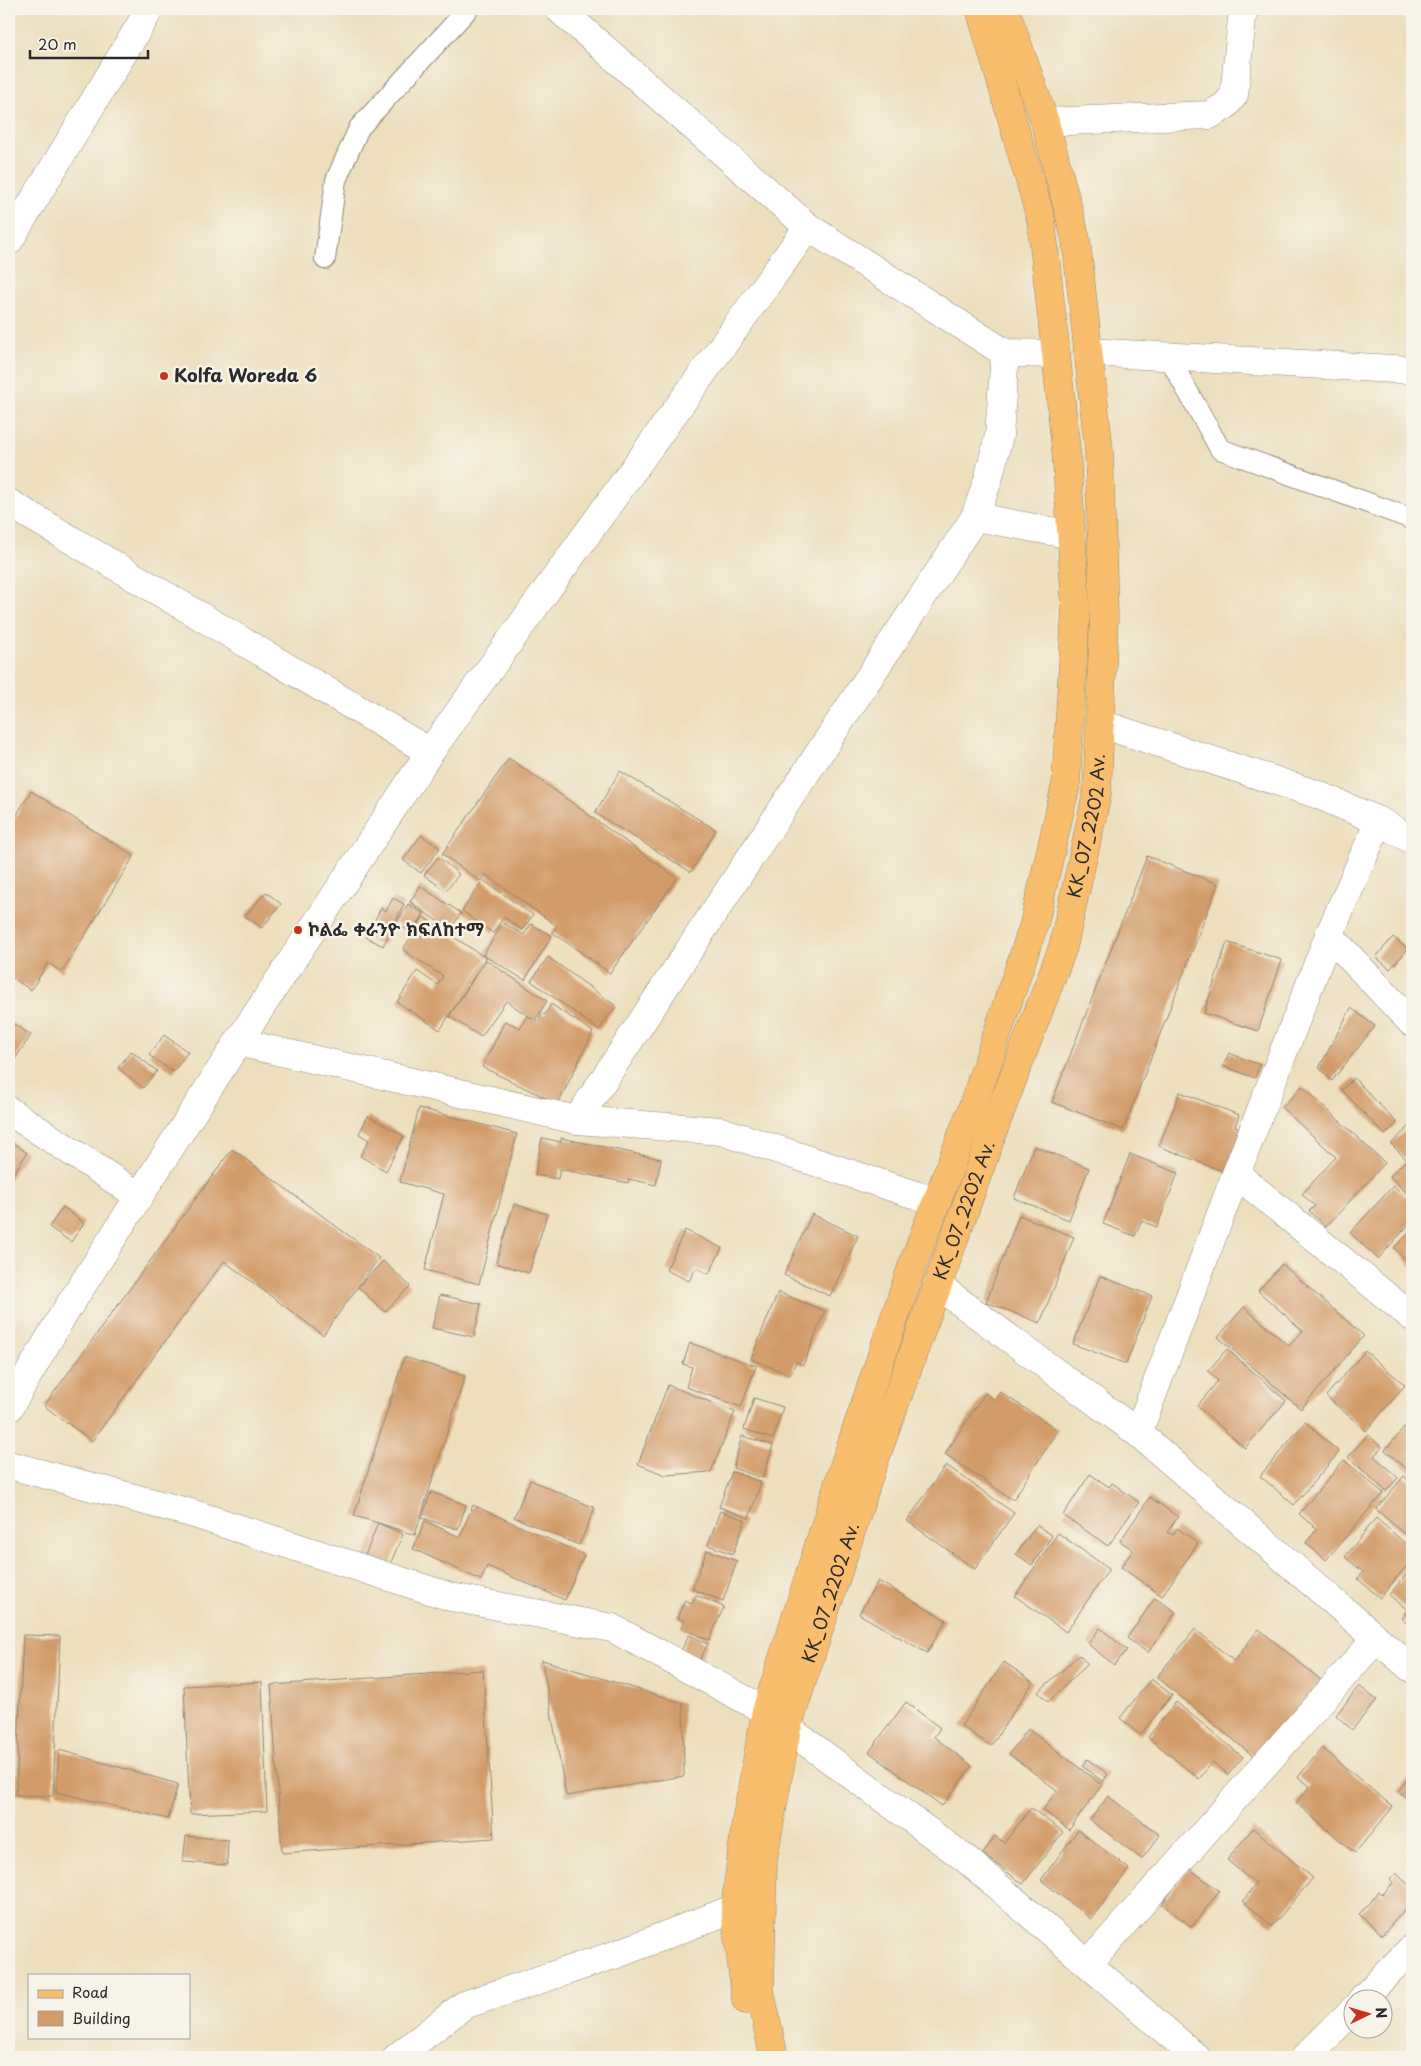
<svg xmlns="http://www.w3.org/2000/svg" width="1421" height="2066" viewBox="0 0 1421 2066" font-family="'Playpen Sans','Noto Sans Ethiopic',sans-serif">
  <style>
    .building { fill: #d29c6b }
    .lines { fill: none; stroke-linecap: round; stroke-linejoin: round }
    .service-casing { stroke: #8c8574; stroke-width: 22 }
    .minor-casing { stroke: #8c8574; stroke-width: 29 }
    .primary-casing { stroke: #8c8574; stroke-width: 29 }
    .service { stroke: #fff; stroke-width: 20 }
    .minor { stroke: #fff; stroke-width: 28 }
    .primary { stroke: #f9be6d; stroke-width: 28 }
    .poi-dot { fill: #c8321e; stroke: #f7f3e8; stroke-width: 2 }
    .labels { text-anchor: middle; stroke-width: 5; stroke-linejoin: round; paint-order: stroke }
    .poi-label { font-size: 18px; font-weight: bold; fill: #2b2b2b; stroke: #f7f3e8; text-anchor: start }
    .street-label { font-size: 18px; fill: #2b2b2b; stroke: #f7f3e8 }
  </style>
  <rect width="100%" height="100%" fill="#f7f3e8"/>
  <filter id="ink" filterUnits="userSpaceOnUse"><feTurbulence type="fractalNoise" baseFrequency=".02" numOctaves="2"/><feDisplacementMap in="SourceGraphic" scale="10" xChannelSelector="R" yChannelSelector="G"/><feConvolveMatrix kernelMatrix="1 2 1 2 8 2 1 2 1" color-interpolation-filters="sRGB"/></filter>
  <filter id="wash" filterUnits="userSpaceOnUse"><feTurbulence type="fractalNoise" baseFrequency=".0096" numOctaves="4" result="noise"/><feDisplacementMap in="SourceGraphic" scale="20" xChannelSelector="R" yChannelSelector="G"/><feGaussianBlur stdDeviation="1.12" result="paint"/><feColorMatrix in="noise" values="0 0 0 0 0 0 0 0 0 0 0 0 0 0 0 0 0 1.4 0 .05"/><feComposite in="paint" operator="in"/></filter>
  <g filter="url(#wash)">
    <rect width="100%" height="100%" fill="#eddfbd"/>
    <g id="blocks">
      <g class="building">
        <polygon points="509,758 677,878 610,973 552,932 557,926 485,874 480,881 442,854"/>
        <polygon points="620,771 716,830 691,872 595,813"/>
        <polygon points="31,791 134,856 62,972 48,963 31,990 9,976 9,828"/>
        <polygon points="421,835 440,848 421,873 403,860"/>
        <polygon points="1147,856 1218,884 1123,1130 1052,1102"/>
        <polygon points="438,857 459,874 446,891 424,875"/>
        <polygon points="483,880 533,915 522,930 504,917 493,933 462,911"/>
        <polygon points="420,886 461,913 450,930 410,902"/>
        <polygon points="266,892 281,904 262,928 245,916"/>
        <polygon points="393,898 404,904 383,946 366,937 381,908 386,911"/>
        <polygon points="408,904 424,914 412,933 396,923"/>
        <polygon points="423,917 486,958 440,1030 397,1002 417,971 438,985 443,976 403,950"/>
        <polygon points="503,923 524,935 531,924 552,936 525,980 483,955"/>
        <polygon points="1393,937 1408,949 1390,969 1376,957"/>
        <polygon points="1227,942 1282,960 1258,1031 1204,1013"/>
        <polygon points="548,957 616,1006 599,1030 531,981"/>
        <polygon points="486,960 547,1001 535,1020 538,1022 541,1013 545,1015 551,1004 593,1032 558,1104 482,1067 505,1021 520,1028 527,1016 533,1019 506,1001 481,1037 449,1016"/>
        <polygon points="1351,1008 1375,1026 1332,1081 1319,1068"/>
        <polygon points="9,1021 31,1035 9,1068"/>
        <polygon points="164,1035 188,1052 173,1072 149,1055"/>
        <polygon points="131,1051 157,1071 143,1088 118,1068"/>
        <polygon points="1229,1053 1260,1065 1255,1078 1223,1066"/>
        <polygon points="1354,1078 1397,1123 1385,1135 1342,1090"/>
        <polygon points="1302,1086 1385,1163 1326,1227 1309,1211 1315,1206 1302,1194 1336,1157 1282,1108"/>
        <polygon points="1180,1092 1239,1115 1235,1126 1246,1130 1229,1174 1159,1146"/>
        <polygon points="419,1108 517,1134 479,1284 425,1270 444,1194 400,1182"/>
        <polygon points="368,1116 404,1136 386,1171 360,1156 369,1140 359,1134"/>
        <polygon points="1412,1124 1412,1165 1391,1144"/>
        <polygon points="542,1138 561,1142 561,1138 661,1159 656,1185 629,1179 628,1183 560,1169 558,1179 535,1175"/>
        <polygon points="9,1140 27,1153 9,1180"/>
        <polygon points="1034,1146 1089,1168 1069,1220 1014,1198"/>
        <polygon points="232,1149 379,1258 323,1335 224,1261 92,1441 44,1406"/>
        <polygon points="1130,1154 1178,1173 1157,1227 1141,1221 1135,1236 1103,1224"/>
        <polygon points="1405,1161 1412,1169 1412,1199 1390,1176"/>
        <polygon points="1393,1186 1412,1204 1412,1221 1378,1259 1350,1233"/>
        <polygon points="514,1204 547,1214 529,1273 496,1263"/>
        <polygon points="63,1207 84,1223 71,1242 49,1227"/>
        <polygon points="812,1214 858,1236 830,1296 784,1275"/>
        <polygon points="1019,1215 1074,1237 1040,1323 986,1302"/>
        <polygon points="685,1230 722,1248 709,1274 696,1268 689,1281 666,1270"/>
        <polygon points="1412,1230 1412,1267 1394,1248"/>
        <polygon points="383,1261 410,1286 385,1312 358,1287"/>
        <polygon points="1282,1264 1364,1336 1301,1409 1218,1337 1244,1307 1289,1346 1303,1331 1258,1291"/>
        <polygon points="1100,1276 1152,1296 1126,1364 1073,1344"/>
        <polygon points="778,1292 825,1311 803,1365 796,1362 790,1375 751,1359"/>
        <polygon points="440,1295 481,1304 474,1337 432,1328"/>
        <polygon points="690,1343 756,1366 741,1407 686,1387 692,1367 683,1364"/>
        <polygon points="1227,1349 1286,1401 1245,1448 1197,1406 1218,1381 1208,1371"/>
        <polygon points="1365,1351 1405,1385 1366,1431 1326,1396"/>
        <polygon points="404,1357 465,1376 415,1535 378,1523 403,1534 388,1569 364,1558 378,1523 354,1516"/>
        <polygon points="668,1385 735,1412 711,1472 665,1475 638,1464"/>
        <polygon points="1000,1392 1058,1430 1013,1500 945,1454 985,1393 995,1400"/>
        <polygon points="754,1398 783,1407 773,1439 744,1429"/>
        <polygon points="1412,1419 1412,1474 1385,1450"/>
        <polygon points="1305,1422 1339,1452 1294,1505 1260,1476"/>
        <polygon points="1368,1435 1382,1447 1374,1456 1398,1478 1386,1491 1348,1457"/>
        <polygon points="742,1436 773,1445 763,1478 733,1468"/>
        <polygon points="1344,1460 1383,1493 1326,1560 1306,1543 1317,1529 1299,1514"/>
        <polygon points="946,1465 1014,1513 975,1569 907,1521"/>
        <polygon points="732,1472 761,1482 749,1518 719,1507"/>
        <polygon points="1090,1474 1109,1487 1112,1483 1139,1502 1108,1546 1063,1515"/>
        <polygon points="1404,1476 1412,1483 1412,1541 1376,1509"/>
        <polygon points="530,1480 595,1508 579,1545 514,1517"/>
        <polygon points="431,1492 466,1505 458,1529 422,1518"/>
        <polygon points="1150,1497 1178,1517 1167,1532 1173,1535 1177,1528 1198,1543 1162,1596 1121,1567 1133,1550 1120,1541"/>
        <polygon points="473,1505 584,1555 565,1600 487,1566 481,1580 413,1549 425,1521 460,1537"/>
        <polygon points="720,1511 745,1520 733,1554 708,1545"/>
        <polygon points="1376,1518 1412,1549 1412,1559 1380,1598 1358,1579 1363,1572 1345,1557"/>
        <polygon points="1037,1525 1052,1536 1032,1565 1016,1554"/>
        <polygon points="1058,1533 1109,1569 1066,1632 1015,1596"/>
        <polygon points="707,1550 737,1561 723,1601 692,1589"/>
        <polygon points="1412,1567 1412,1628 1401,1618 1408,1610 1389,1595"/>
        <polygon points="878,1581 946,1620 927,1653 859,1614"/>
        <polygon points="696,1595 724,1607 709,1640 681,1628 684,1621 677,1618 685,1600 692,1604"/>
        <polygon points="1155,1598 1176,1612 1148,1653 1127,1638"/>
        <polygon points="1100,1628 1127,1650 1114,1665 1088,1644"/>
        <polygon points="1195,1629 1234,1661 1259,1629 1322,1681 1258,1760 1157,1677"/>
        <polygon points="23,1635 60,1636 53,1796 16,1795"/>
        <polygon points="689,1635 708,1644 698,1663 680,1653"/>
        <polygon points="1079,1655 1088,1664 1048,1702 1038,1692"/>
        <polygon points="542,1660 683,1703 684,1776 566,1796"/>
        <polygon points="1004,1662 1033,1682 991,1746 961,1726"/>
        <polygon points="483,1670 494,1838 282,1853 271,1685"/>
        <polygon points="1151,1679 1172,1695 1140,1735 1120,1718"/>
        <polygon points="262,1682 267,1811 190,1814 184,1686"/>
        <polygon points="1359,1686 1377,1700 1352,1730 1336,1715"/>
        <polygon points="906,1702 940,1728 934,1737 972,1766 942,1806 869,1752"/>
        <polygon points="1176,1702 1243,1757 1228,1775 1213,1762 1199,1779 1148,1737"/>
        <polygon points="1028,1729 1102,1785 1069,1830 1043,1810 1057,1790 1009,1754"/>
        <polygon points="1322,1748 1393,1807 1355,1853 1296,1803 1310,1786 1298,1777"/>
        <polygon points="59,1750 178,1784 168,1819 56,1792"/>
        <polygon points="1087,1759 1108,1774 1103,1782 1082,1766"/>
        <polygon points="1412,1773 1412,1803 1398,1791"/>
        <polygon points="1108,1796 1160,1835 1142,1859 1090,1820"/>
        <polygon points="1031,1808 1063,1832 1023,1884 983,1854 995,1836 1004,1843"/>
        <polygon points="1253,1828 1313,1878 1272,1926 1243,1901 1256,1884 1227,1860"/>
        <polygon points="1078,1830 1129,1869 1091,1919 1041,1880"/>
        <polygon points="186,1836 228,1840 227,1865 183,1862"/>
        <polygon points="1189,1868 1219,1891 1192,1927 1162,1904"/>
        <polygon points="1396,1873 1412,1888 1412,1902 1382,1935 1359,1914 1379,1892 1382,1895 1393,1883 1390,1880"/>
      </g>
    </g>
  </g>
  <g filter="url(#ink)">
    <use href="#blocks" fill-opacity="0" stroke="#8c8574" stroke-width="1"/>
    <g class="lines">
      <g class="service-casing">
        <g id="service">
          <polyline points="325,259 336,180 359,128 468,9"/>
          <polyline points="1168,356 1220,449 1412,519"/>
        </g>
      </g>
      <g class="minor-casing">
        <g id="minor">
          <polyline points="559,9 808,227 1005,353 1056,354"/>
          <polyline points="1045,122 1210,115 1225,106 1234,95 1243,9"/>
          <polyline points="808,227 430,752 238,1042 577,1120 721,1131 937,1202"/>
          <polyline points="9,241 150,9"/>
          <polyline points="1088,352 1412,370"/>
          <polyline points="9,503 430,752"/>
          <polyline points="975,517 1072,535"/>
          <polyline points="1101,724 1316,794 1379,821 1412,840"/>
          <polyline points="1329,935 1379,821"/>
          <polyline points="9,1111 139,1196"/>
          <polyline points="577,1120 975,517 988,480 999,436 1005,353"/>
          <polyline points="1236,1174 1412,1317"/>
          <polyline points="937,1285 1138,1433 1412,1669"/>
          <polyline points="9,1408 60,1320 238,1042"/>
          <polyline points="1138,1433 1236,1174 1329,935 1412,1023"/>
          <polyline points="9,1465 191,1513 451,1597 612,1628 766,1711"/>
          <polyline points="787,1728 966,1859 1088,1964"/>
          <polyline points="1363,1998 1412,1948"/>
          <polyline points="397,2057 464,2005 620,1953 735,1908"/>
          <polyline points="1196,2057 1088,1964 1376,1639"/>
          <polyline points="1306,2057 1354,2009"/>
        </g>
      </g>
      <g class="primary-casing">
        <g id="primary">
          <polyline points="746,2000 735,1908 746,1821 766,1711 846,1460 913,1264 973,1106 1034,924 1066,784 1076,608 1066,450 1056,354 1041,219 980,9"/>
          <path id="s1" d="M774 2057 760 1991 763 1859 787 1728 871 1470 996 1123 1063 947 1097 794 1104 617 1099 451 1076 239 1045 122 1005 9"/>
        </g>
      </g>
      <use href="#service" class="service"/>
      <use href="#minor" class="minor"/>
      <use href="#primary" class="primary"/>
    </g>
  </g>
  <g class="poi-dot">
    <circle cx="164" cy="376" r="5"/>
    <circle cx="298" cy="930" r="5"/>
  </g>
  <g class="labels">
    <g class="poi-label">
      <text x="174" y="382">Kolfa Woreda 6</text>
      <text x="308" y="936">ኮልፌ ቀራንዮ ክፍለከተማ</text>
    </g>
    <g class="street-label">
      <text dy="6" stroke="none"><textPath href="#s1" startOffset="1285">KK_07_2202 Av.</textPath></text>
      <text dy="6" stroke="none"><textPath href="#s1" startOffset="880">KK_07_2202 Av.</textPath></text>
      <text dy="6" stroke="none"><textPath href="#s1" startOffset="475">KK_07_2202 Av.</textPath></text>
    </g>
  </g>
  <rect width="1421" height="2066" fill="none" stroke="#f7f3e8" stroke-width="30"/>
  <rect x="28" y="1974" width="162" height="65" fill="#f7f3e8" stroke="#a5a39c"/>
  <rect x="38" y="1990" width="25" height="8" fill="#f9be6d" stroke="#a5a39c"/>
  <text x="72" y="1998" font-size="15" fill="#2b2b2b">Road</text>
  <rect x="38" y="2011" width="25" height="15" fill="#d29c6b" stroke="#a5a39c"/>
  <text x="72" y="2024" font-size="15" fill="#2b2b2b">Building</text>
  <g transform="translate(1368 2014) rotate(85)"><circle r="24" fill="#f7f3e8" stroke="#a5a39c"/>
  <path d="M0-4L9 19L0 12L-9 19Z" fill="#c8321e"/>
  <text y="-8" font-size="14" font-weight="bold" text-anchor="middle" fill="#2b2b2b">N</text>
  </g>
  <path d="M30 50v8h118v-8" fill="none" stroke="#2b2b2b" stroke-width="2.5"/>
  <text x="38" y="50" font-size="15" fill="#2b2b2b" stroke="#f7f3e8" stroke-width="4" paint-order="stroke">20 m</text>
</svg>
